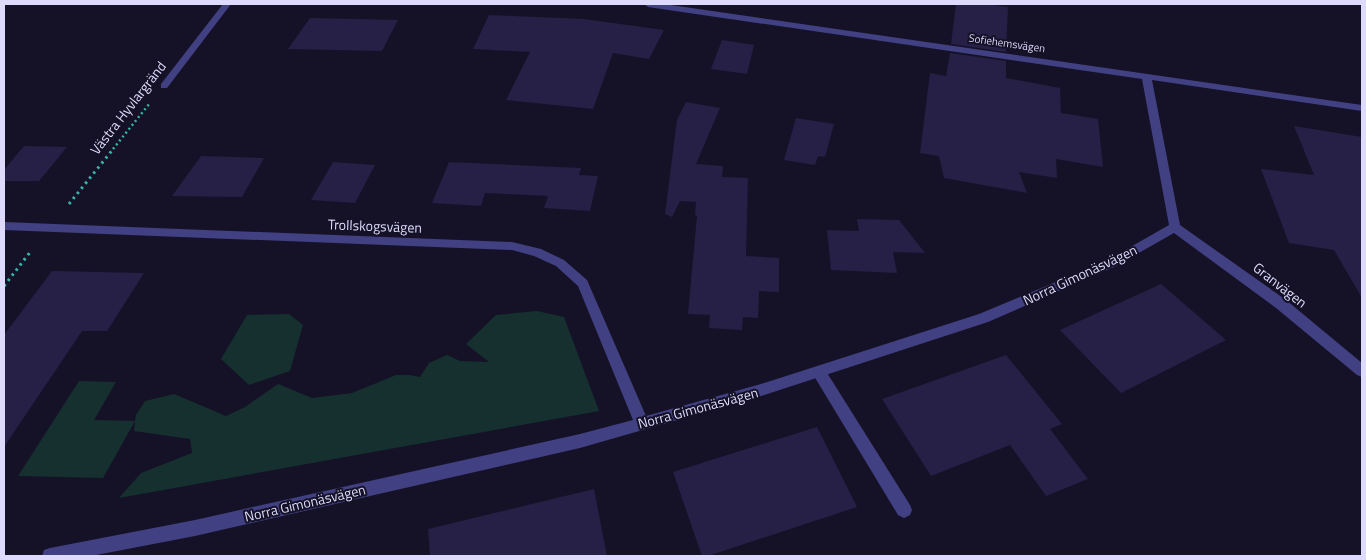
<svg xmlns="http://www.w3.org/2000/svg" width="1366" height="560" viewBox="0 0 1366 560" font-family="'Titillium Web',sans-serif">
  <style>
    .green { fill: #15302f }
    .building { fill: #261f46 }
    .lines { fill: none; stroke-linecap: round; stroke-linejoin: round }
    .path-far1 { stroke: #39b1a8; stroke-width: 2.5; stroke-dasharray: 2 3; stroke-linecap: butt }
    .path { stroke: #39b1a8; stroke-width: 3; stroke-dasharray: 2.5 4; stroke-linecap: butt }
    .service { fill: #414082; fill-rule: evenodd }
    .minor { fill: #414082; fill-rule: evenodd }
    .labels { text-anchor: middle; stroke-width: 4; stroke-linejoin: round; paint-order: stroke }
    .far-street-label { font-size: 11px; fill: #dddafc; stroke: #151227 }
    .street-label { font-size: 14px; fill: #dddafc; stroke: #151227 }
  </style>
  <rect width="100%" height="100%" fill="#151227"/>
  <g class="green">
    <polygon points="537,311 564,317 599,411 119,498 141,473 192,453 190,439 134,431 135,421 103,478 18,476 79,381 116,382 94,420 135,421 136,415 145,401 174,394 226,416 245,407 278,384 312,398 352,393 396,375 409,375 420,377 429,363 447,355 460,361 489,362 466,344 496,315"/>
    <polygon points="289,314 303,325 290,371 249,385 221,359 247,315"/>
  </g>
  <g class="building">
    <polygon points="956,4 986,4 1008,7 1006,52 951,44"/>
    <polygon points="489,15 584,19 664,30 649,59 613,53 593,109 506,100 530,52 473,49"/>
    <polygon points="310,18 398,20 382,51 288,49"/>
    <polygon points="722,40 754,45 747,74 711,69"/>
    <polygon points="950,53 1006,61 1006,78 1060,88 1061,113 1098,119 1103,167 1056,159 1057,178 1019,172 1027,193 944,178 939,156 920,153 930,73 946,76"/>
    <polygon points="686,102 720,108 696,164 723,166 722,177 748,178 746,256 779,258 779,292 759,291 758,318 743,317 742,330 709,328 710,315 688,314 697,216 695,215 696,202 680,201 672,217 665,214 677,120"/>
    <polygon points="796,118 834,124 825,157 818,156 815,165 784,160"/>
    <polygon points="1294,126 1362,137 1362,298 1334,250 1289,243 1261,169 1314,175"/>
    <polygon points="24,146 67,147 39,181 4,181 4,170"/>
    <polygon points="201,156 264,158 242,197 172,196"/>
    <polygon points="333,162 375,165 355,203 311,200"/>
    <polygon points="449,162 581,168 579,175 598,176 590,211 544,208 548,196 485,193 481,206 432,203"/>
    <polygon points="857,219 899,220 925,253 893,252 897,273 831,270 827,230 859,231"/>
    <polygon points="52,271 144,273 107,331 82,331 4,447 4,335"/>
    <polygon points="1161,284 1226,340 1121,393 1060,330"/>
    <polygon points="1006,355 1062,424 1050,429 1088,479 1046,496 1010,445 931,476 882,399"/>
    <polygon points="817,427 857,507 708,556 702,556 673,472"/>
    <polygon points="594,489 607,556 430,556 428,529"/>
  </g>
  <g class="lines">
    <polyline class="path-far1" points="113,149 150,103"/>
    <g class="path">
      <polyline points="69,204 114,148"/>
      <polyline points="4,286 31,251"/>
    </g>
    <polygon class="service" points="819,366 824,368 910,505 912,510 910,515 904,518 898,515 814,376 812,372 814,368"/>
    <g class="minor">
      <polygon points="223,4 231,4 167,88 161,88 161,84"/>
      <polygon points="644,4 664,4 1362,105 1362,111 1152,80 1180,225 1286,300 1362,363 1362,377 1357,375 1276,308 1174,233 1114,267 988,322 761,396 580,448 195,536 91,556 42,556 44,550 50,548 195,520 580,434 633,420 578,286 556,266 534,256 512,250 4,230 4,222 512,242 541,249 564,260 587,280 646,416 761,384 979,314 1106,261 1169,225 1142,79 648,7"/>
    </g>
  </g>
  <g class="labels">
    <g class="far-street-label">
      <text transform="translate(1007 43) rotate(8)" y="4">Sofiehemsvägen</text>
    </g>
    <g class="street-label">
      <text transform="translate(128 108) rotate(-52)" y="5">Västra Hyvlargränd</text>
      <text transform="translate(375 226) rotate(2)" y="5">Trollskogsvägen</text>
      <text transform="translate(1080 275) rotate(-25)" y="5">Norra Gimonäsvägen</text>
      <text transform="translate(1280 285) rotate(38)" y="5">Granvägen</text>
      <text transform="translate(698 408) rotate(-15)" y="5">Norra Gimonäsvägen</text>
      <text transform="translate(305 503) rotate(-13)" y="5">Norra Gimonäsvägen</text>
    </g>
  </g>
  <rect width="1366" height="560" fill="none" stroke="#dddafc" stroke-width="10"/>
</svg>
